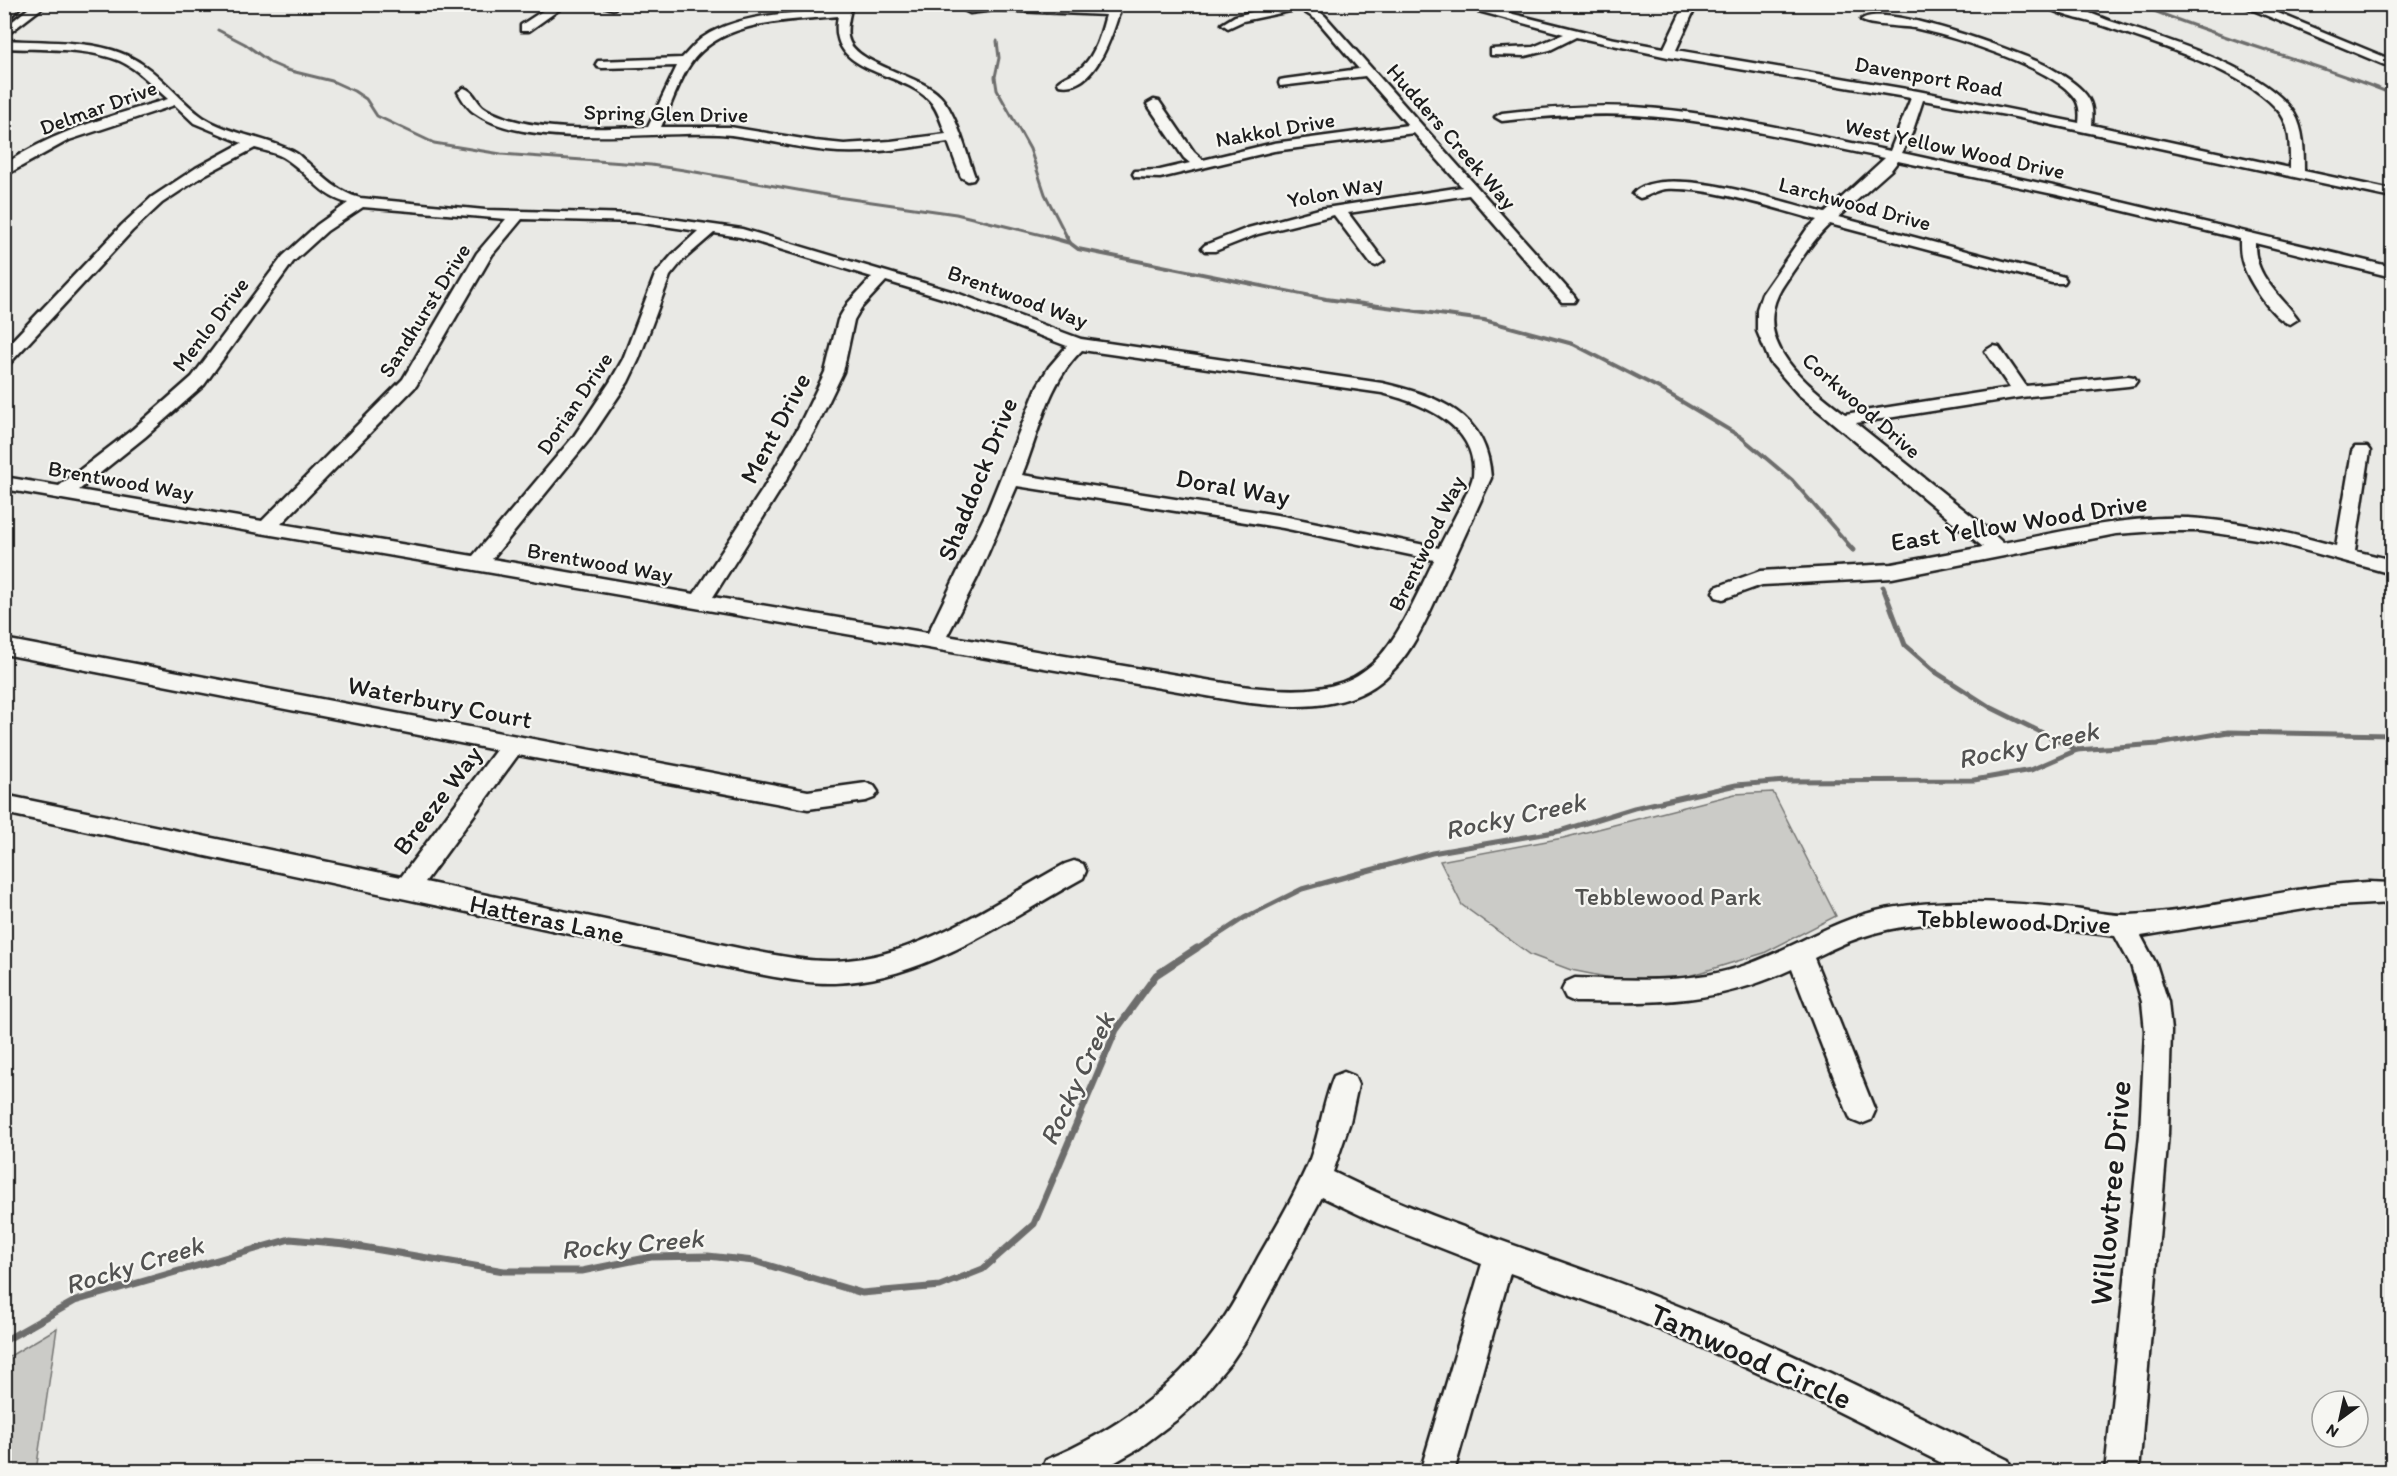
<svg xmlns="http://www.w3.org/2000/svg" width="2397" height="1476" viewBox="0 0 2397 1476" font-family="Itim,sans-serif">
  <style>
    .green { fill: #cbcbc7; stroke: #747472; stroke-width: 1.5 }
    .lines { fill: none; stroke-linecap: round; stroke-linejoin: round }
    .stream-far3 { stroke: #6d6d6c; stroke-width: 3 }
    .stream-far2 { stroke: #6d6d6c; stroke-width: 4 }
    .stream-far1 { stroke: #6d6d6c; stroke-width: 5 }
    .stream { stroke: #6d6d6c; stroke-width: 7 }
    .minor-casing { stroke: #1c1c1c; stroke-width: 5 }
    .highway-casing { stroke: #1c1c1c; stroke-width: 5 }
    .minor { fill: #f6f6f2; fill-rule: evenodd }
    .highway { fill: #f6f6f2; fill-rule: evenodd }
    .labels { text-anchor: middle; stroke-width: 4.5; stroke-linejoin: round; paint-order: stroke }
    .far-street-label { font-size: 22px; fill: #1c1c1c; stroke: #f6f6f2 }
    .street-label { font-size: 26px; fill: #1c1c1c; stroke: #f6f6f2 }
    .park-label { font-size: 26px; fill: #51514f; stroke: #f6f6f2 }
    .water-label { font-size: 27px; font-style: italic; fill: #525251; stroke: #f6f6f2 }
    .near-street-label { font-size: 32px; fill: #1c1c1c; stroke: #f6f6f2 }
  </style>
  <rect width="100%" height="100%" fill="#e9e9e5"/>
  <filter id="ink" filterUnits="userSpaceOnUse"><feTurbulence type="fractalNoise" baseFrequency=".0167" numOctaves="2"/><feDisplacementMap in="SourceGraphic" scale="12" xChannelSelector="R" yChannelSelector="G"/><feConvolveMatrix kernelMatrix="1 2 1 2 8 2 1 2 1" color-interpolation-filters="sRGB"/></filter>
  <g filter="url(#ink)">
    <g class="green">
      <polygon points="1773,792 1836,916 1764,953 1679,979 1626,981 1571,970 1531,955 1462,905 1440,861 1563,838 1735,794"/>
      <polygon points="57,1328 36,1471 5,1471 5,1359"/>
    </g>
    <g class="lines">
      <g class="stream-far3">
        <path d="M2137 4C2220 39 2308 60 2392 94"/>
        <polyline points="218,30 245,44 271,63 287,70 332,81 354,91 366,99 377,116 434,143 501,154 651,165 684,170 837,197 956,214 1050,237"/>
        <polyline points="997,41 999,58 995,77 997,90 1030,149 1045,194 1067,237"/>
      </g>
      <g class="stream-far2">
        <polyline points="1045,236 1070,243 1078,249 1326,299 1484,320 1573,344 1659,388 1741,437 1792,480 1850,546"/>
        <polyline points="1066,236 1070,243"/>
      </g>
      <g class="stream-far1">
        <polyline points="1848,545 1853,550"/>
        <polyline points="1883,587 1905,645 1937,673 1990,707 2077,750"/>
        <polyline points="1195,950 1244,918 1302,889 1432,853 1560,831 1634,808 1736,785 1786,781 1974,780 2031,770 2077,750 2158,744 2228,732 2392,735"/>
      </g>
      <polyline class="stream" points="4,1341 75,1301 290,1239 345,1244 504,1271 582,1271 651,1257 708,1256 754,1261 862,1293 940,1286 983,1269 1034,1224 1116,1030 1156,975 1197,948"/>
      <g class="minor-casing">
        <g id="minor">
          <polygon points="34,4 47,4 4,37 4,28"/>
          <polygon points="553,4 567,4 529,31 521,31 521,25"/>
          <polygon points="596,4 618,4 619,6 613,9"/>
          <path d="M840 4H852C850 15 846 26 848 37 853 65 920 74 940 96 957 114 966 153 975 177L973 180 968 181 961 177 948 142C908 148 867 155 826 151 789 147 754 136 718 134 655 131 526 150 475 113 468 109 462 99 458 92L464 88C474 91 476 101 483 107 489 112 501 116 509 119 552 132 603 128 648 127L677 66 602 68 598 67 596 64 598 61 682 58C688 52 694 44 702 38 740 12 795 14 839 9ZM838 16C826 75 900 69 929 100 938 109 941 123 946 134L891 141 844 144 815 141 730 127H661C670 108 679 80 691 63 723 19 789 21 838 16Z"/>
          <path d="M987 4 1109 8 1110 4H1122C1114 29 1097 93 1059 85L1058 82C1064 76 1075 74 1082 67 1096 54 1101 33 1106 15L995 10 970 13 964 10 970 7Z"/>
          <polygon points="1287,4 1309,4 1325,16 1574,296 1576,299 1574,302 1562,302 1469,195 1348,213 1384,261 1376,266 1371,264 1334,215 1258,234 1215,251 1205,251 1202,248 1205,245 1248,228 1319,209 1462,187 1414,133 1274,151 1160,178 1135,177 1133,174 1135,171 1160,170 1190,163 1184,158 1147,104 1154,100 1159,101 1194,152 1203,160 1274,143 1408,125 1365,76 1280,86 1279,83 1280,80 1285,79 1359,69 1317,20 1300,9 1243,21 1228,28 1222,24 1235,16"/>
          <path d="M1452 4H1473L1610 38 1664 48 1685 4H1697L1676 50 1918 91 2079 123C2080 115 2080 107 2076 100 2057 68 1951 36 1914 28 1903 26 1868 26 1861 20 1883 1 2018 52 2045 65 2059 73 2076 82 2086 95 2093 104 2093 114 2092 125L2290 168C2290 151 2291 128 2281 114 2251 72 2148 41 2098 24 2081 19 2056 15 2043 4 2048 4 2055 4 2061 4 2078 7 2096 16 2113 22 2163 38 2265 68 2294 113 2304 129 2304 152 2304 171L2392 190V198L2006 115 1923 100 1912 133 1902 153 2058 187 2392 267V277L2255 243C2254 277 2280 294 2298 319L2290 324C2273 320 2248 280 2243 264 2240 255 2240 248 2240 239L2058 195 1898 161 1891 170 1838 217 2064 277 2066 280 2064 283H2052L1830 224C1815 237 1805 254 1793 271 1788 279 1782 286 1778 295 1754 346 1810 387 1845 414L2010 388 1985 351 1993 346 1999 347 2026 386 2128 376 2134 377 2137 381 2134 385 2128 386 2021 397 1856 423 1983 525 2003 543C2068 531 2135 513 2202 519 2248 523 2292 534 2336 546L2352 451 2355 447H2367L2370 451 2355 551 2392 560V574L2271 541 2201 531H2158L2116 534 1892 578 1762 585 1723 599 1716 597 1713 592 1716 587 1760 571 1892 564 1983 547 1798 394 1770 362 1757 331V309L1762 294 1807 229 1817 220C1773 208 1711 187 1666 189 1656 190 1649 196 1640 198L1633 194C1659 161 1787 203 1825 213L1885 158C1802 142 1719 120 1634 115 1590 113 1546 116 1502 121L1495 117 1502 113C1546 108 1590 105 1634 107 1720 112 1806 134 1890 151L1911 98 1668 57 1576 37 1550 50 1525 56 1491 55V49L1533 47 1564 34Z"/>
          <polygon points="2239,4 2256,4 2392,60 2392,68"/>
          <path d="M4 40C48 43 105 38 142 64 165 79 182 103 204 118 232 135 265 137 294 152 299 154 303 160 308 163 324 178 338 192 360 198L485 210 636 214 742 229 954 292 1081 339 1382 383C1437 396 1488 413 1491 478 1477 509 1463 539 1449 570 1429 612 1411 666 1368 690 1330 711 1283 707 1242 702L4 489V477L59 486 133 429 192 377 283 256 317 225 348 203C321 197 309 174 286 159 278 153 265 151 255 148L206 174 162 203 132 231 10 363 4 364V349L122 225 152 197 196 168 242 143 194 123 175 105 69 140 4 176V165C53 131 111 116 168 99 153 86 138 69 120 61 85 47 42 50 4 48ZM363 207 506 219 477 253 403 379 262 521 79 490 145 437 204 385 293 262 327 231ZM522 219 636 222 698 231 673 254 655 275 623 359 610 382 574 436 473 556 281 524 416 386 492 255ZM714 233 740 237 872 277 848 303 838 320 825 372 798 428 763 489 694 594 492 559 589 440 628 382 639 359 670 276 683 260ZM886 281 942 298 1067 346 1049 367 1038 385 988 509 935 619 928 633 713 597 781 489 816 428 843 372 854 320 861 308ZM1082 350 1382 393C1422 403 1478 425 1473 476 1471 489 1446 533 1439 548L1283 516 1022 475C1040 431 1047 384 1082 350ZM1017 486 1283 528 1434 560C1383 666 1370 702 1242 686L947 636 978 576Z"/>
          <path d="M4 639 808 791 866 783 874 786 878 792 874 798 866 801 808 809 518 755 425 882 748 950C776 955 806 962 835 961 920 958 993 903 1065 864L1074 861 1083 864 1086 871 1083 878C1005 921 926 980 835 983 806 984 776 977 748 972L4 813V795L401 877 496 750 4 654Z"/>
          <path d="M2368 882 2392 883V903L2317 907 2141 936 2156 964 2168 1002 2171 1031 2168 1134 2139 1472H2105L2140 1134 2145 1031 2142 1002 2131 965 2115 936C2036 927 1942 911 1865 936 1847 941 1830 950 1814 958L1875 1111 1871 1120 1861 1124 1851 1120 1847 1111 1792 969C1717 1004 1657 1003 1575 1002L1566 998 1562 990 1566 982 1575 978C1632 980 1692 984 1746 965 1794 948 1835 919 1885 909 1944 898 2007 902 2066 908 2087 910 2108 916 2129 915 2208 912 2287 886 2368 882Z"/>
          <path d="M1344 1072 1354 1076 1358 1085 1350 1122 1333 1172C1438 1224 1550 1255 1658 1298 1778 1345 1893 1403 2008 1460L2013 1472H1960L1795 1390 1699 1346 1612 1310 1510 1273 1454 1472H1420L1482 1264 1377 1223 1322 1197 1246 1340 1231 1362 1198 1401 1179 1418 1138 1449 1098 1472H1041L1046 1460C1113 1432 1172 1391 1215 1331 1232 1308 1245 1282 1259 1256 1277 1225 1296 1193 1310 1159 1320 1132 1323 1102 1334 1076Z"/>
        </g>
      </g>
      <g class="highway-casing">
        <polygon id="highway" points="4,4 23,4 10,17 4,18"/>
      </g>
      <use href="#minor" class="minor"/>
      <use href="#highway" class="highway"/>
    </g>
  </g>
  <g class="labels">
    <g class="far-street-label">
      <text transform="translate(1929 76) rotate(10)" y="8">Davenport Road</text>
      <text transform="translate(98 107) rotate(-20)" y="8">Delmar Drive</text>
      <text transform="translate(666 113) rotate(1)" y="8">Spring Glen Drive</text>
      <text transform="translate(1275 129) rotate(-10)" y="8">Nakkol Drive</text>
      <text transform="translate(1452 136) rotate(49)" y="8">Hudders Creek Way</text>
      <text transform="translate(1955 148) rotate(12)" y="8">West Yellow Wood Drive</text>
      <text transform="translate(1335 191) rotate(-11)" y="8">Yolon Way</text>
      <text transform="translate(1855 203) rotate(15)" y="8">Larchwood Drive</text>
      <text transform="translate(1018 296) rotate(20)" y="8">Brentwood Way</text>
      <text transform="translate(424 310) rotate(-58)" y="8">Sandhurst Drive</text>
      <text transform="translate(210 324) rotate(-53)" y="8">Menlo Drive</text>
      <text transform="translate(574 403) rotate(-56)" y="8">Dorian Drive</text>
      <text transform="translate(1862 405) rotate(41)" y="8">Corkwood Drive</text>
      <text transform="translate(121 480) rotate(10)" y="8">Brentwood Way</text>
      <text transform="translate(1426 543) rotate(-64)" y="8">Brentwood Way</text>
      <text transform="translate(600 562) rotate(10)" y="8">Brentwood Way</text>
    </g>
    <g class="street-label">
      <text transform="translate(775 428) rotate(-62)" y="9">Ment Drive</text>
      <text transform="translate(977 479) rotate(-68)" y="9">Shaddock Drive</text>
      <text transform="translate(1233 487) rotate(10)" y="9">Doral Way</text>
      <text transform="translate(2019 522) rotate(-9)" y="9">East Yellow Wood Drive</text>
      <text transform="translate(440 702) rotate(11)" y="9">Waterbury Court</text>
      <text transform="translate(437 800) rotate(-53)" y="9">Breeze Way</text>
      <text transform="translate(547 919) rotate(12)" y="9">Hatteras Lane</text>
      <text transform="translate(2014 921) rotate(2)" y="9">Tebblewood Drive</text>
    </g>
    <g class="park-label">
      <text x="1668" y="905">Tebblewood Park</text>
    </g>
    <g class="water-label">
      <text transform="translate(2028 745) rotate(-12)" y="9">Rocky Creek</text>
      <text transform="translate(1515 816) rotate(-12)" y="9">Rocky Creek</text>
      <text transform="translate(1077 1079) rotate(-65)" y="9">Rocky Creek</text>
      <text transform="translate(632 1244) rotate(-5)" y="9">Rocky Creek</text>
      <text transform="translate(134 1265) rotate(-17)" y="9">Rocky Creek</text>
    </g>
    <g class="near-street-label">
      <text transform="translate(2110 1193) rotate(-85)" y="11">Willowtree Drive</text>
      <text transform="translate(1751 1356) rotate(24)" y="11">Tamwood Circle</text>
    </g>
  </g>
  <rect width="2397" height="1476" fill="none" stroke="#f6f6f2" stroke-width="24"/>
  <rect x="12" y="12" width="2373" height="1452" fill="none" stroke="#1c1c1c" stroke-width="2" filter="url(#ink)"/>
  <g transform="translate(2340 1419) rotate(213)"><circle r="28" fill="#f6f6f2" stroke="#9f9f9c" stroke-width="1.5"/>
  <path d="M0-4.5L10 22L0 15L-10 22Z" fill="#1c1c1c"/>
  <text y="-9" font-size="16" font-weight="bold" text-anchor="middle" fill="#1c1c1c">N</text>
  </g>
</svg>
